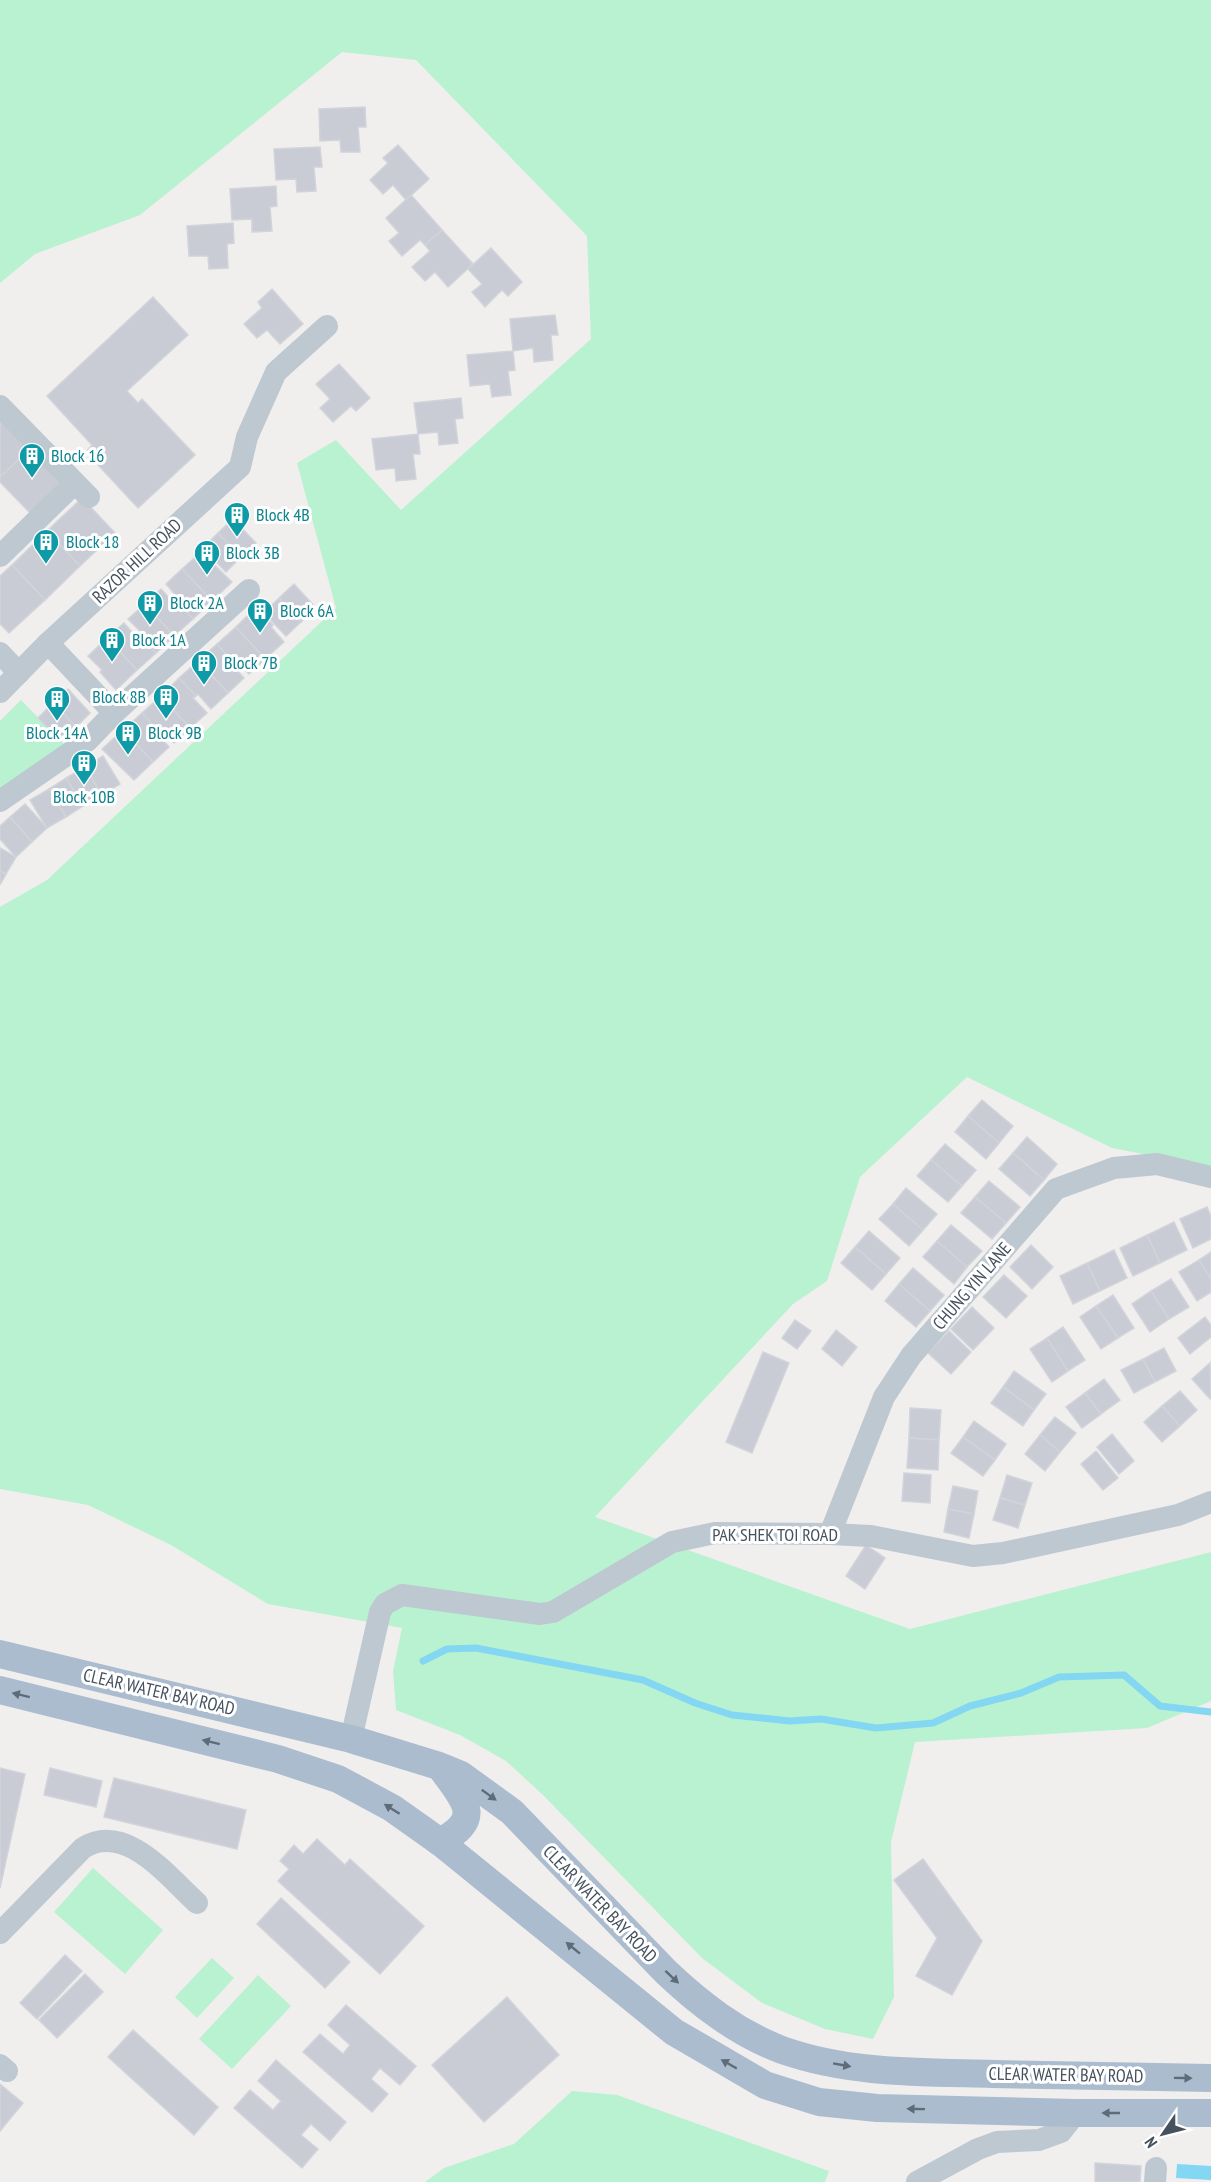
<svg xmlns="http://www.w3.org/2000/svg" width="1211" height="2182" viewBox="0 0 1211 2182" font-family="'PT Sans Narrow',sans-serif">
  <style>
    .green { fill: #b9f2d0 }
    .water { fill: #83d7f2 }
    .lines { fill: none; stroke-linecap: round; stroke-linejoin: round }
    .stream { stroke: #83d7f2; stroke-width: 7 }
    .building { fill: #c9ccd4; stroke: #d1d4da; stroke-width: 1.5 }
    .minor { stroke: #bdc8d1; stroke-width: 22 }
    .major { stroke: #abbccf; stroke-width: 28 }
    .oneway { fill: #5e6c7a }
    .labels { text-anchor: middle; stroke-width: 6; stroke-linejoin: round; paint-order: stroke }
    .culture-label { font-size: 18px; fill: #0d838f; stroke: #fff; text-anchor: start }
    .street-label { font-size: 18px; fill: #45515d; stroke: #fff }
  </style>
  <rect width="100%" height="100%" fill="#f1eeee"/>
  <g class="green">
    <polygon points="0,0 1211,0 1211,1167 1112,1148 967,1077 860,1177 827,1281 793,1304 595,1517 910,1629 1211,1552 1211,1701 1147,1728 915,1742 891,1842 894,1997 873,2039 825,2029 762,2003 702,1958 543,1795 506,1761 460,1735 396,1710 393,1671 402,1628 268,1604 171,1545 88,1505 0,1489 0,907 47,880 336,608 297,463 336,440 401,510 591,339 587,236 416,60 342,52 140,215 35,254 0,283"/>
    <polygon points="21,700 66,746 0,793 0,721"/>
    <polygon points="93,1868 163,1930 125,1974 54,1912"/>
    <polygon points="212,1958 234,1978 197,2018 175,1997"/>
    <polygon points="258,1975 291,2006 232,2069 199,2039"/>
    <polygon points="572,2091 617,2095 829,2171 825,2182 425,2182 444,2168 514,2144"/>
  </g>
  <polygon class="water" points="1177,2164 1211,2166 1211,2180 1176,2178"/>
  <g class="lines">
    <polyline class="stream" points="423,1661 447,1649 476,1648 643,1680 695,1703 732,1715 790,1721 821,1719 876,1728 933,1723 970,1706 1021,1693 1059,1677 1124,1675 1160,1706 1211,1712"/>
  </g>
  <g class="building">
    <polygon points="365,107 366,127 358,127 360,152 341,152 340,140 320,141 319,109"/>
    <polygon points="398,145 429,179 406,200 393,185 383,194 370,180 388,163 383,158"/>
    <polygon points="320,147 322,167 314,167 316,191 297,192 296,179 276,180 274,149"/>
    <polygon points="276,186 277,206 270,207 272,231 252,232 252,219 232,220 230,189"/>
    <polygon points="411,195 442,230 425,245 420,240 402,256 389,241 399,233 386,218"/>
    <polygon points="233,223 234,243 227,244 228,268 209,269 208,256 189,256 187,226"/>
    <polygon points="442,230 473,264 448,287 435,272 425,281 412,267 430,251 425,245"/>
    <polygon points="491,248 522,282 508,296 502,290 485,307 472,292 482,284 468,269"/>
    <polygon points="272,289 303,324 280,344 267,330 257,338 244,324 262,308 258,302"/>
    <polygon points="153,297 188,335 127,391 138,403 142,399 195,455 138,508 86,452 92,445 47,396"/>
    <polygon points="555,315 558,335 551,335 553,360 534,362 533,348 513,351 510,319"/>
    <polygon points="513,351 515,370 508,371 511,395 492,397 490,384 470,386 467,355"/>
    <polygon points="339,364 370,398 356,411 351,406 333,422 320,408 330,399 316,384"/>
    <polygon points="461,398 463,418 455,419 458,443 439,445 438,432 418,434 414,403"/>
    <polygon points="0,411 33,446 0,477"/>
    <polygon points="418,434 420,454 413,454 416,479 396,481 395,468 376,470 372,439"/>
    <polygon points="33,446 66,481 31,514 0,482 0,477"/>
    <polygon points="82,498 115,533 80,566 47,531"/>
    <polygon points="233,519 256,543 241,557 218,533"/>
    <polygon points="47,531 80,566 45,600 12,565"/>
    <polygon points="218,533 241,557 226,572 203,548"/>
    <polygon points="201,552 232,582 212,601 182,569"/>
    <polygon points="12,565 45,600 9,633 0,624 0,576"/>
    <polygon points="182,569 212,601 193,619 177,601 179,599 166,584"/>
    <polygon points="294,584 316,608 301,622 279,598"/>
    <polygon points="161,589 174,603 177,601 193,619 174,636 145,604"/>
    <polygon points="279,598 301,622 286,636 264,613"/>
    <polygon points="145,604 174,636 156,653 139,636 142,633 128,619"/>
    <polygon points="256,607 273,625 271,627 284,642 265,659 236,627"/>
    <polygon points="124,623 137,638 139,636 156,653 137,670 107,638"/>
    <polygon points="236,627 265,659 249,674 235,659 233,662 217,644"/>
    <polygon points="107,638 137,670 116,690 100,672 102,670 88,656"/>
    <polygon points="217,644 233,662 231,664 244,678 228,693 198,661"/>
    <polygon points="198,661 228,693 211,709 198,694 196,696 179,678"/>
    <polygon points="179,678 196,696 193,698 207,713 190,728 161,696"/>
    <polygon points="68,689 90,713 76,727 53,703"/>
    <polygon points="161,696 190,728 174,743 160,728 158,730 142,713"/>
    <polygon points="53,703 76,727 61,741 38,718"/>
    <polygon points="142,713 158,730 156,733 169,747 153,762 123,730"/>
    <polygon points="123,730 153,762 134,780 102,749"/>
    <polygon points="103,756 120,784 102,795 85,767"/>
    <polygon points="85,767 102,795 83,806 66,778"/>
    <polygon points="66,778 83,806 66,817 49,789"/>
    <polygon points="49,789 66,817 47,828 30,800"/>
    <polygon points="25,804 47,828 32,842 10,817"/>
    <polygon points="10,817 32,842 16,857 0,839 0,826"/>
    <polygon points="0,848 16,857 6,874 0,871"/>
    <polygon points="0,871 6,874 0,885"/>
    <polygon points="982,1100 1013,1126 999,1143 968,1116"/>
    <polygon points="968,1116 999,1143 986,1159 955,1132"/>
    <polygon points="1027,1137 1057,1164 1044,1180 1013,1153"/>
    <polygon points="945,1144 976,1170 962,1186 931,1160"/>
    <polygon points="1013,1153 1044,1180 1030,1196 999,1169"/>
    <polygon points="931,1160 962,1186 948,1202 917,1176"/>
    <polygon points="989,1181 1020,1207 1006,1223 975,1197"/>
    <polygon points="906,1188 937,1214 923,1230 893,1204"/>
    <polygon points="975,1197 1006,1223 992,1239 961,1213"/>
    <polygon points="893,1204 923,1230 909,1246 879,1219"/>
    <polygon points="1207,1207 1211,1216 1211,1239 1193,1248 1180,1219"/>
    <polygon points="1174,1222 1187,1250 1160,1263 1147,1235"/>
    <polygon points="951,1225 982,1251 967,1267 937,1241"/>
    <polygon points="869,1231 900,1258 886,1274 855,1247"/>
    <polygon points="1147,1235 1160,1263 1133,1276 1120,1248"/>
    <polygon points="937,1241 967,1267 954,1284 923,1257"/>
    <polygon points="1031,1245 1053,1267 1032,1289 1010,1267"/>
    <polygon points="855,1247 886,1274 872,1290 841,1263"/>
    <polygon points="1114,1250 1127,1278 1100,1291 1087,1263"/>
    <polygon points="1211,1252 1211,1279 1199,1260"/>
    <polygon points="1199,1260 1211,1279 1211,1292 1197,1301 1179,1272"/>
    <polygon points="1087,1263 1100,1291 1073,1304 1060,1276"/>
    <polygon points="913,1268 944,1295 930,1311 899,1284"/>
    <polygon points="1004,1275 1027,1296 1006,1318 983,1297"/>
    <polygon points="1171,1279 1189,1307 1169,1319 1151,1291"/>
    <polygon points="899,1284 930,1311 916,1327 885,1301"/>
    <polygon points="1151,1291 1169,1319 1150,1332 1132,1304"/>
    <polygon points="1113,1295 1134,1328 1118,1338 1096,1306"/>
    <polygon points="1096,1306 1118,1338 1101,1349 1080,1317"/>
    <polygon points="972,1307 994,1328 973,1350 951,1329"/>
    <polygon points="1205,1317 1211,1325 1211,1337 1190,1354 1178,1338"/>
    <polygon points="795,1320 811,1331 797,1349 782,1338"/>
    <polygon points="1063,1327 1085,1360 1068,1371 1047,1338"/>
    <polygon points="836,1330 857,1347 842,1366 822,1349"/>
    <polygon points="949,1331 971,1352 951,1374 928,1353"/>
    <polygon points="1047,1338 1068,1371 1052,1382 1030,1349"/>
    <polygon points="1164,1348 1176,1371 1155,1382 1143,1359"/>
    <polygon points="763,1352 789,1363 752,1453 726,1442"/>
    <polygon points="1143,1359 1155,1382 1134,1393 1121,1370"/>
    <polygon points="1210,1363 1211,1398 1210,1399 1192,1379"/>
    <polygon points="1014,1371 1046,1394 1034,1410 1003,1387"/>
    <polygon points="1104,1379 1120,1400 1101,1414 1085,1393"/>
    <polygon points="1003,1387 1034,1410 1023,1426 991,1403"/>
    <polygon points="1180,1391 1197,1410 1180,1426 1162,1406"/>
    <polygon points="1085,1393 1101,1414 1082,1428 1066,1407"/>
    <polygon points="1162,1406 1180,1426 1162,1442 1144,1422"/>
    <polygon points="910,1408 941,1410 939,1440 909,1438"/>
    <polygon points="1055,1417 1076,1433 1060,1452 1040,1435"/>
    <polygon points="974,1421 1006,1444 995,1460 963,1437"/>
    <polygon points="1112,1434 1134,1461 1119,1474 1097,1447"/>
    <polygon points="1040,1435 1060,1452 1045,1471 1025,1454"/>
    <polygon points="963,1437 995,1460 983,1476 951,1453"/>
    <polygon points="909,1438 939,1440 938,1470 907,1468"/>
    <polygon points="1096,1451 1118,1478 1103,1490 1081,1464"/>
    <polygon points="904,1473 931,1475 930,1503 902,1501"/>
    <polygon points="1007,1475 1032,1483 1025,1505 1000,1498"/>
    <polygon points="953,1486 978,1491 974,1514 948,1509"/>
    <polygon points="1000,1498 1025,1505 1018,1528 993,1520"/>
    <polygon points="948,1509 974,1514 969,1538 944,1532"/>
    <polygon points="866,1545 885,1558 865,1589 846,1576"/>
    <polygon points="0,1768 25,1774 0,1888"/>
    <polygon points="50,1768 102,1781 96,1807 44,1795"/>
    <polygon points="114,1778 246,1810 237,1849 104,1817"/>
    <polygon points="317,1839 345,1865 350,1859 424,1926 380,1974 278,1881 289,1869 280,1861 294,1845 303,1854"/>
    <polygon points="923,1859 982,1941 952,1995 916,1976 937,1938 894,1880"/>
    <polygon points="281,1898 350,1962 325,1988 257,1924"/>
    <polygon points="65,1955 82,1971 37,2019 20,2003"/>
    <polygon points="85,1974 103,1992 57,2038 39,2020"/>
    <polygon points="507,1997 559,2055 484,2122 432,2065"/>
    <polygon points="346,2005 416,2066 400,2085 380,2068 371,2079 388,2094 372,2112 303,2052 320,2034 343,2054 350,2045 328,2025"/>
    <polygon points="133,2030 218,2107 194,2135 108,2057"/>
    <polygon points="276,2060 346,2122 330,2141 311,2124 301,2135 318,2149 302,2168 234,2108 250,2090 273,2110 281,2101 258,2081"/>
    <polygon points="0,2084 23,2103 0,2131"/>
    <polygon points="1095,2163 1141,2166 1140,2182 1095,2182"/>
  </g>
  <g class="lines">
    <g class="minor">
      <polyline points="0,406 89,497"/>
      <polyline points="0,556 75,483"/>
      <polyline points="48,643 114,713"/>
      <polyline points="0,653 19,673"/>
      <polyline points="0,692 48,643 240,467 247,437 276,372 327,326"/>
      <polyline points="0,801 87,741 114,713 249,590"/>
      <polyline points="830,1534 884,1397 911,1356 1056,1189 1114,1168 1157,1164 1211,1177"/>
      <polyline points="351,1739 380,1612 385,1604 402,1595 540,1614 553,1612 672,1542 715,1533 830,1534 871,1536 973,1556 1003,1553 1178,1515 1211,1502"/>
      <path d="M0 1933 83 1848C126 1821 169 1878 197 1903"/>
      <polyline points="0,2065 7,2071"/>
      <polyline points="917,2182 978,2149 997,2142 1039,2140 1061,2132 1076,2113"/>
      <polyline points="1155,2182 1156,2168"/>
    </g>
    <g class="major">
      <path d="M0 1654 351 1739 439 1766 461 1775 512 1812 666 1972C700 2004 737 2033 782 2050 850 2074 922 2072 993 2074 1066 2075 1138 2077 1211 2078"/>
      <polyline points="0,1690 278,1759 338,1779 392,1808 440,1842 674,2032 765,2085 819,2102 877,2108 1076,2113 1211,2113"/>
      <path d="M440 1842C482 1819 467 1803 444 1772"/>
    </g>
  </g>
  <defs><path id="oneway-solid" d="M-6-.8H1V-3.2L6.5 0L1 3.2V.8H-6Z" transform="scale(1.5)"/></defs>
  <g class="oneway">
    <use href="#oneway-solid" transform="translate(21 1695) rotate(-166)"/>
    <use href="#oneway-solid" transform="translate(211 1742) rotate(-166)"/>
    <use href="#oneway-solid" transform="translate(489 1795) rotate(36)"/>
    <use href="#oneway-solid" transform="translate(392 1809) rotate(-148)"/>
    <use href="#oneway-solid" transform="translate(573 1948) rotate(-141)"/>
    <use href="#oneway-solid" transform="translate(672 1977) rotate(43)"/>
    <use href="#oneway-solid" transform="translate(729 2064) rotate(-150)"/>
    <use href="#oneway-solid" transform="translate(842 2065) rotate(10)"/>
    <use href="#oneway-solid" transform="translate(1183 2078) rotate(1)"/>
    <use href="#oneway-solid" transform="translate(916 2109) rotate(-179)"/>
    <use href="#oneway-solid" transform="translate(1111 2113) rotate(-180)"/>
  </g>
  <defs>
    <g id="building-pin" transform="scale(1.35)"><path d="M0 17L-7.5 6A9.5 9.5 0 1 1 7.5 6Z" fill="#0f9aa8" stroke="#fff"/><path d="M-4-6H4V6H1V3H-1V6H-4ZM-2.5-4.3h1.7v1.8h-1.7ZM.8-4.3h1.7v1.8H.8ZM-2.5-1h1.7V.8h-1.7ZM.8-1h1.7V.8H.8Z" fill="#fff"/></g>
  </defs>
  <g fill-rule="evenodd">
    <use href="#building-pin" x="32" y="456"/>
    <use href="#building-pin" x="237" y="515"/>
    <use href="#building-pin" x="46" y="542"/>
    <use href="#building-pin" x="207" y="553"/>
    <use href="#building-pin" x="150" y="603"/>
    <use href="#building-pin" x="260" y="611"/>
    <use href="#building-pin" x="112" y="640"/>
    <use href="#building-pin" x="204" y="663"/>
    <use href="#building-pin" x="166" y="697"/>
    <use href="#building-pin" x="57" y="699"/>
    <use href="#building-pin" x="128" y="733"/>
    <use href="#building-pin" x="84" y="763"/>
  </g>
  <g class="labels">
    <g class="culture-label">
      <text x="51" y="462">Block 16</text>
      <text x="256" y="521">Block 4B</text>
      <text x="66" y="548">Block 18</text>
      <text x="226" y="559">Block 3B</text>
      <text x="170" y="609">Block 2A</text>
      <text x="280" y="617">Block 6A</text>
      <text x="132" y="646">Block 1A</text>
      <text x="224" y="669">Block 7B</text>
      <text x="146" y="703" text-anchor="end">Block 8B</text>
      <text x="57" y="739" text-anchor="middle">Block 14A</text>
      <text x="148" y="739">Block 9B</text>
      <text x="84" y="803" text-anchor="middle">Block 10B</text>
    </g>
    <g class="street-label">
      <text transform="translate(137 561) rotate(-43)" y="6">RAZOR HILL ROAD</text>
      <text transform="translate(972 1286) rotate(-49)" y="6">CHUNG YIN LANE</text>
      <text x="775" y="1541">PAK SHEK TOI ROAD</text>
      <text transform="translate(159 1692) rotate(13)" y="6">CLEAR WATER BAY ROAD</text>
      <text transform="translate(600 1904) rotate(46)" y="6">CLEAR WATER BAY ROAD</text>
      <text transform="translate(1066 2075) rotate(1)" y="6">CLEAR WATER BAY ROAD</text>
    </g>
  </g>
  <g transform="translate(1163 2134) rotate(235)" stroke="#ffffff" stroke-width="4.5" paint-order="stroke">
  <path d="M0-4.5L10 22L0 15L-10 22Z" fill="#45515d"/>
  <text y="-9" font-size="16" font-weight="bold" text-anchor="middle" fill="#45515d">N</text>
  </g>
</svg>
